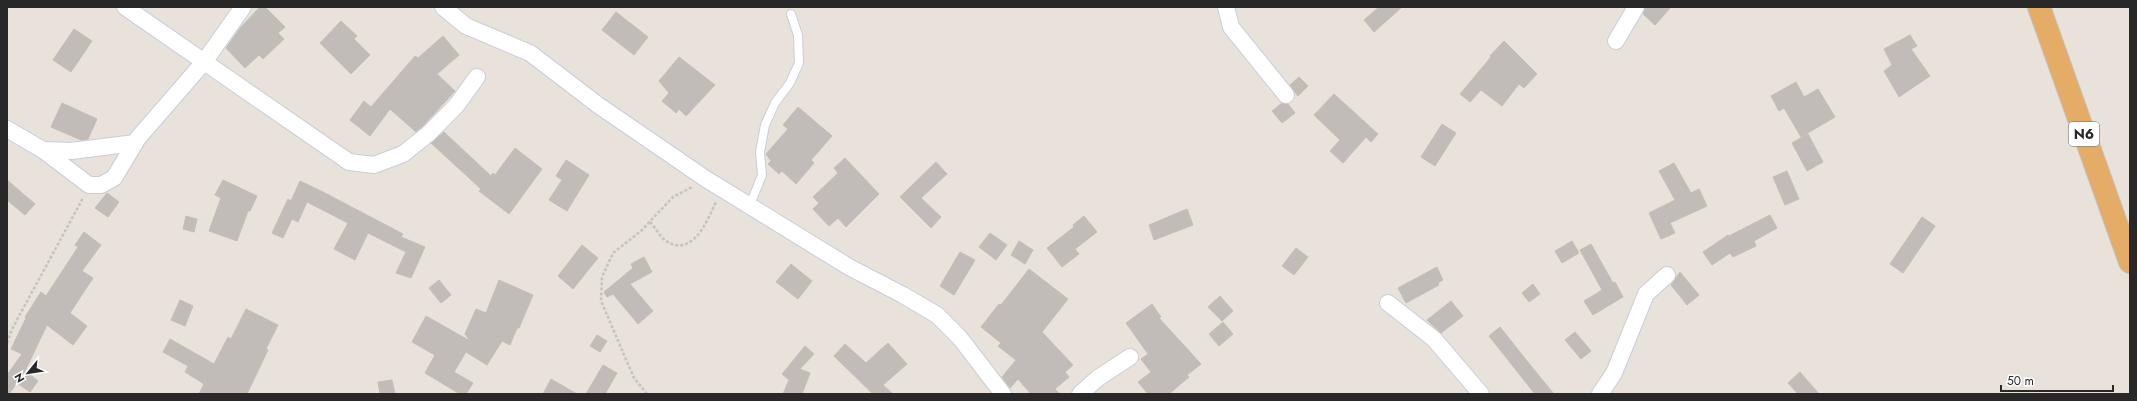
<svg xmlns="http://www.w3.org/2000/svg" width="2137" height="401" viewBox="0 0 2137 401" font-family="Jost,sans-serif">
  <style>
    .building { fill: #c1bcb8; stroke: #c3beb5 }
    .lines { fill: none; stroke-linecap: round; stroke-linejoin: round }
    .service-casing { stroke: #cacdd8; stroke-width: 10 }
    .minor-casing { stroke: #cacdd8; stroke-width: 18 }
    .trunk-casing { stroke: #c3c3c3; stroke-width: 24 }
    .path { stroke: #c3c3c3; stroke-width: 2.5; stroke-dasharray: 3 2; stroke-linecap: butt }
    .service { stroke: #fff; stroke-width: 8 }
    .minor { stroke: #fff; stroke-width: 16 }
    .trunk { stroke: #e4ac67; stroke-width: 22 }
    .labels { text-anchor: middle; stroke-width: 4; stroke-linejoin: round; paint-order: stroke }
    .shield { fill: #fff; stroke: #686868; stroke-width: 1 }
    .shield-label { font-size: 14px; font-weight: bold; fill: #282828 }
  </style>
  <rect width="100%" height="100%" fill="#e9e2db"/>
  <g class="building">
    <polygon points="260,7 265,7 285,27 278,33 284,39 263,59 259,55 245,68 226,48 241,27"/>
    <polygon points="1379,7 1402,7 1374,32 1364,20"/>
    <polygon points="1645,7 1671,7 1655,25 1643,14"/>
    <polygon points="616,12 648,37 634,55 602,30"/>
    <polygon points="341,21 357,36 354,39 370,55 351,74 320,43"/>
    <polygon points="74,29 92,41 71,72 53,60"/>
    <polygon points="1910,35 1917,46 1911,49 1930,76 1899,97 1884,71 1892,65 1884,49"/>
    <polygon points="443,36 459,55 437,74 455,91 422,127 416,132 390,109 370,136 350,120 364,101 371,107 415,56 418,58"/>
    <polygon points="1504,41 1537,74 1524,88 1519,84 1502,106 1481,90 1470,102 1460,94 1491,57 1490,56"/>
    <polygon points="679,57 715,85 686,116 679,109 676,113 662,101 669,93 659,81"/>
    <polygon points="1299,77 1308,86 1298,96 1290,85"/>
    <polygon points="1796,82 1804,97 1818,89 1835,117 1801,137 1784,108 1779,111 1771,96"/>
    <polygon points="1334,94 1378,134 1371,142 1366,137 1343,163 1330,151 1340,140 1314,115"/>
    <polygon points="62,103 97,119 88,139 81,140 51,127"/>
    <polygon points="1282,103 1288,104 1295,113 1282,123 1272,111"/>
    <polygon points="798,107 832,136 811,160 814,163 796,184 782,171 779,174 768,164 771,161 766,154 788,129 783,125"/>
    <polygon points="1442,124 1456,133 1435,166 1421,157"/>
    <polygon points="444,132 491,176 493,173 495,175 515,148 542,169 509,214 479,191 481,189 431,143"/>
    <polygon points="1808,134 1823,162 1807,171 1792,143"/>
    <polygon points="845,158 879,194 846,227 838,218 829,226 813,209 819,203 813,197 838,173 834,168"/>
    <polygon points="566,160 589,175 567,211 549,200 562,180 556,176"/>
    <polygon points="936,162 947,174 921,198 941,217 931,228 900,197"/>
    <polygon points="1674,163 1691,193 1699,189 1707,206 1670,223 1675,233 1661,239 1649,213 1675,200 1659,171"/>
    <polygon points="1787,171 1799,199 1785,205 1773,177"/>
    <polygon points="7,180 35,204 25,215 7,200"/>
    <polygon points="223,180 257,196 250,211 248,211 237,241 209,231 221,198 215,195"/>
    <polygon points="300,181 321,191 403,234 401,237 425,247 411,278 396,273 406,252 368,233 355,260 334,249 348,223 307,202 298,222 292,219 283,238 272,233 288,199 291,201"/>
    <polygon points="107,193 119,202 108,217 95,208"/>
    <polygon points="1187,209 1193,225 1154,240 1149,225"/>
    <polygon points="1770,215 1777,228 1754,241 1756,246 1733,257 1730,253 1712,265 1703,252 1728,235 1729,236"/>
    <polygon points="186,216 197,219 194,232 183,229"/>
    <polygon points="1084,216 1097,232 1075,249 1079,254 1062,267 1047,248 1074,227 1073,225"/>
    <polygon points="1922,217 1935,226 1903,273 1890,264"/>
    <polygon points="84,232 101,245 82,271 93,278 70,313 87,326 73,345 47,325 25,371 38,381 30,392 17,383 9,394 7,394 7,375 22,354 11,349 26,318 25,317 41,292 46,296 78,247 75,245"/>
    <polygon points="990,233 1007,245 996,260 979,247"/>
    <polygon points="1019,241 1033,250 1025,264 1011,255"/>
    <polygon points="1572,241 1579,253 1562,263 1555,251"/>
    <polygon points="1591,244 1613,283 1615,282 1623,297 1593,315 1584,301 1602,290 1580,250"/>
    <polygon points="582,245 598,258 573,289 558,276"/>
    <polygon points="1296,248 1308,257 1294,275 1282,266"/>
    <polygon points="960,252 975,260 954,295 940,286"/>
    <polygon points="644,257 652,272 630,284 653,311 638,324 613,294 607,297 604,292 633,268 631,264"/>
    <polygon points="791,264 812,281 798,299 776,282"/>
    <polygon points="1437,267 1443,280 1438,283 1439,285 1406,303 1398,288"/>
    <polygon points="1029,269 1068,299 1042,332 1073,365 1065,372 1069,377 1055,389 1060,394 1031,394 1018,379 1010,388 1002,377 1016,360 998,346 1001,343 981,327 999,304 1001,305"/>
    <polygon points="1680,272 1699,295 1687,305 1671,285"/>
    <polygon points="439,280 451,295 441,303 429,288"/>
    <polygon points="499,280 533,295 519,328 517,328 510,345 502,341 487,365 466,352 454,372 473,383 466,394 460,394 425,373 435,355 412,342 426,316 470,341 465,334 476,309 486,313"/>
    <polygon points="1533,284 1540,294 1529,302 1522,293"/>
    <polygon points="1220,296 1233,311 1222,321 1208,307"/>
    <polygon points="180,300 193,306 185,326 171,320"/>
    <polygon points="1451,301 1463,316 1441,333 1427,320"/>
    <polygon points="1152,304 1161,317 1159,318 1201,364 1187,375 1189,377 1169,394 1148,394 1138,382 1151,372 1141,359 1148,354 1126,323"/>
    <polygon points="246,309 278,325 266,349 268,350 247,394 199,394 204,384 185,372 188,366 163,352 170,339 214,364 228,337 231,339"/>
    <polygon points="1223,322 1233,334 1219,346 1209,334"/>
    <polygon points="1500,327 1531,366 1554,394 1535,394 1489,336"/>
    <polygon points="1575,332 1591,351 1581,359 1565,340"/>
    <polygon points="597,335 607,341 600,352 590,346"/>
    <polygon points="888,343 907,364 883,385 893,394 873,394 834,356 845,344 866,363"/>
    <polygon points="805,346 814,354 800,369 810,373 802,394 783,394 789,380 782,374"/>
    <polygon points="603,365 617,373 605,394 586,394"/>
    <polygon points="1800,372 1819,394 1798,394 1788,383"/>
    <polygon points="551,379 577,394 543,394"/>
    <polygon points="392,380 395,394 380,394 378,382"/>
  </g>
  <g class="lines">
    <g class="service-casing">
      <polyline id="service" points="750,205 762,175 760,152 765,125 775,103 790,83 799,63 798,35 791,14"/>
    </g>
    <g class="minor-casing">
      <g id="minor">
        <polyline points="125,7 349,162 374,165 403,154 428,134 456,106 477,77"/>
        <polyline points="443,7 466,26 530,53 598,105 706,179 849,267 903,295 937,315 960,338 1003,394"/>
        <polyline points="1226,7 1231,27 1286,95"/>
        <polyline points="1616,41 1636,7"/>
        <polyline points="7,129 43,150 89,185 101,185 114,178 138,138 204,62 243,7"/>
        <polyline points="43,150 71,151 135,143"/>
        <polyline points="1388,303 1434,339 1481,394"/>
        <polyline points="1080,394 1098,378 1130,357"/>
        <polyline points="1600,394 1614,373 1646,294 1667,275"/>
      </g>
    </g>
    <g class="trunk-casing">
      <polyline id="trunk" points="2039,7 2130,262"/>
    </g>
    <g class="path">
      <path d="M650 222C655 227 660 237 666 241 693 258 707 221 716 202"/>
      <polyline points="7,343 12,329 83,198"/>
      <polyline points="647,394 634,378 601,301 602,277 613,253 641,231 673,197 692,187"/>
    </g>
    <use href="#service" class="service"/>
    <use href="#minor" class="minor"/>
    <use href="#trunk" class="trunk"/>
  </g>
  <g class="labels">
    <rect class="shield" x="2069" y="122" width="30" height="24" rx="3"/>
    <g class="shield-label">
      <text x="2084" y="139">N6</text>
    </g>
  </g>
  <rect width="2137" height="401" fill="none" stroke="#282828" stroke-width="16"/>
  <g transform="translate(28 373) rotate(240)" stroke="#ffffff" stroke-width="3" paint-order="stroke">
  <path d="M0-3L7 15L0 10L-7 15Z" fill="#282828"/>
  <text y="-6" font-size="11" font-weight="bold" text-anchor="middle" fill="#282828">N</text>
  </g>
  <path d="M2001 385v6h112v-6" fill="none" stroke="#282828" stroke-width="2"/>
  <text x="2007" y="385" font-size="12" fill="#282828" stroke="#ffffff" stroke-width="3" paint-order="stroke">50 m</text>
</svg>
